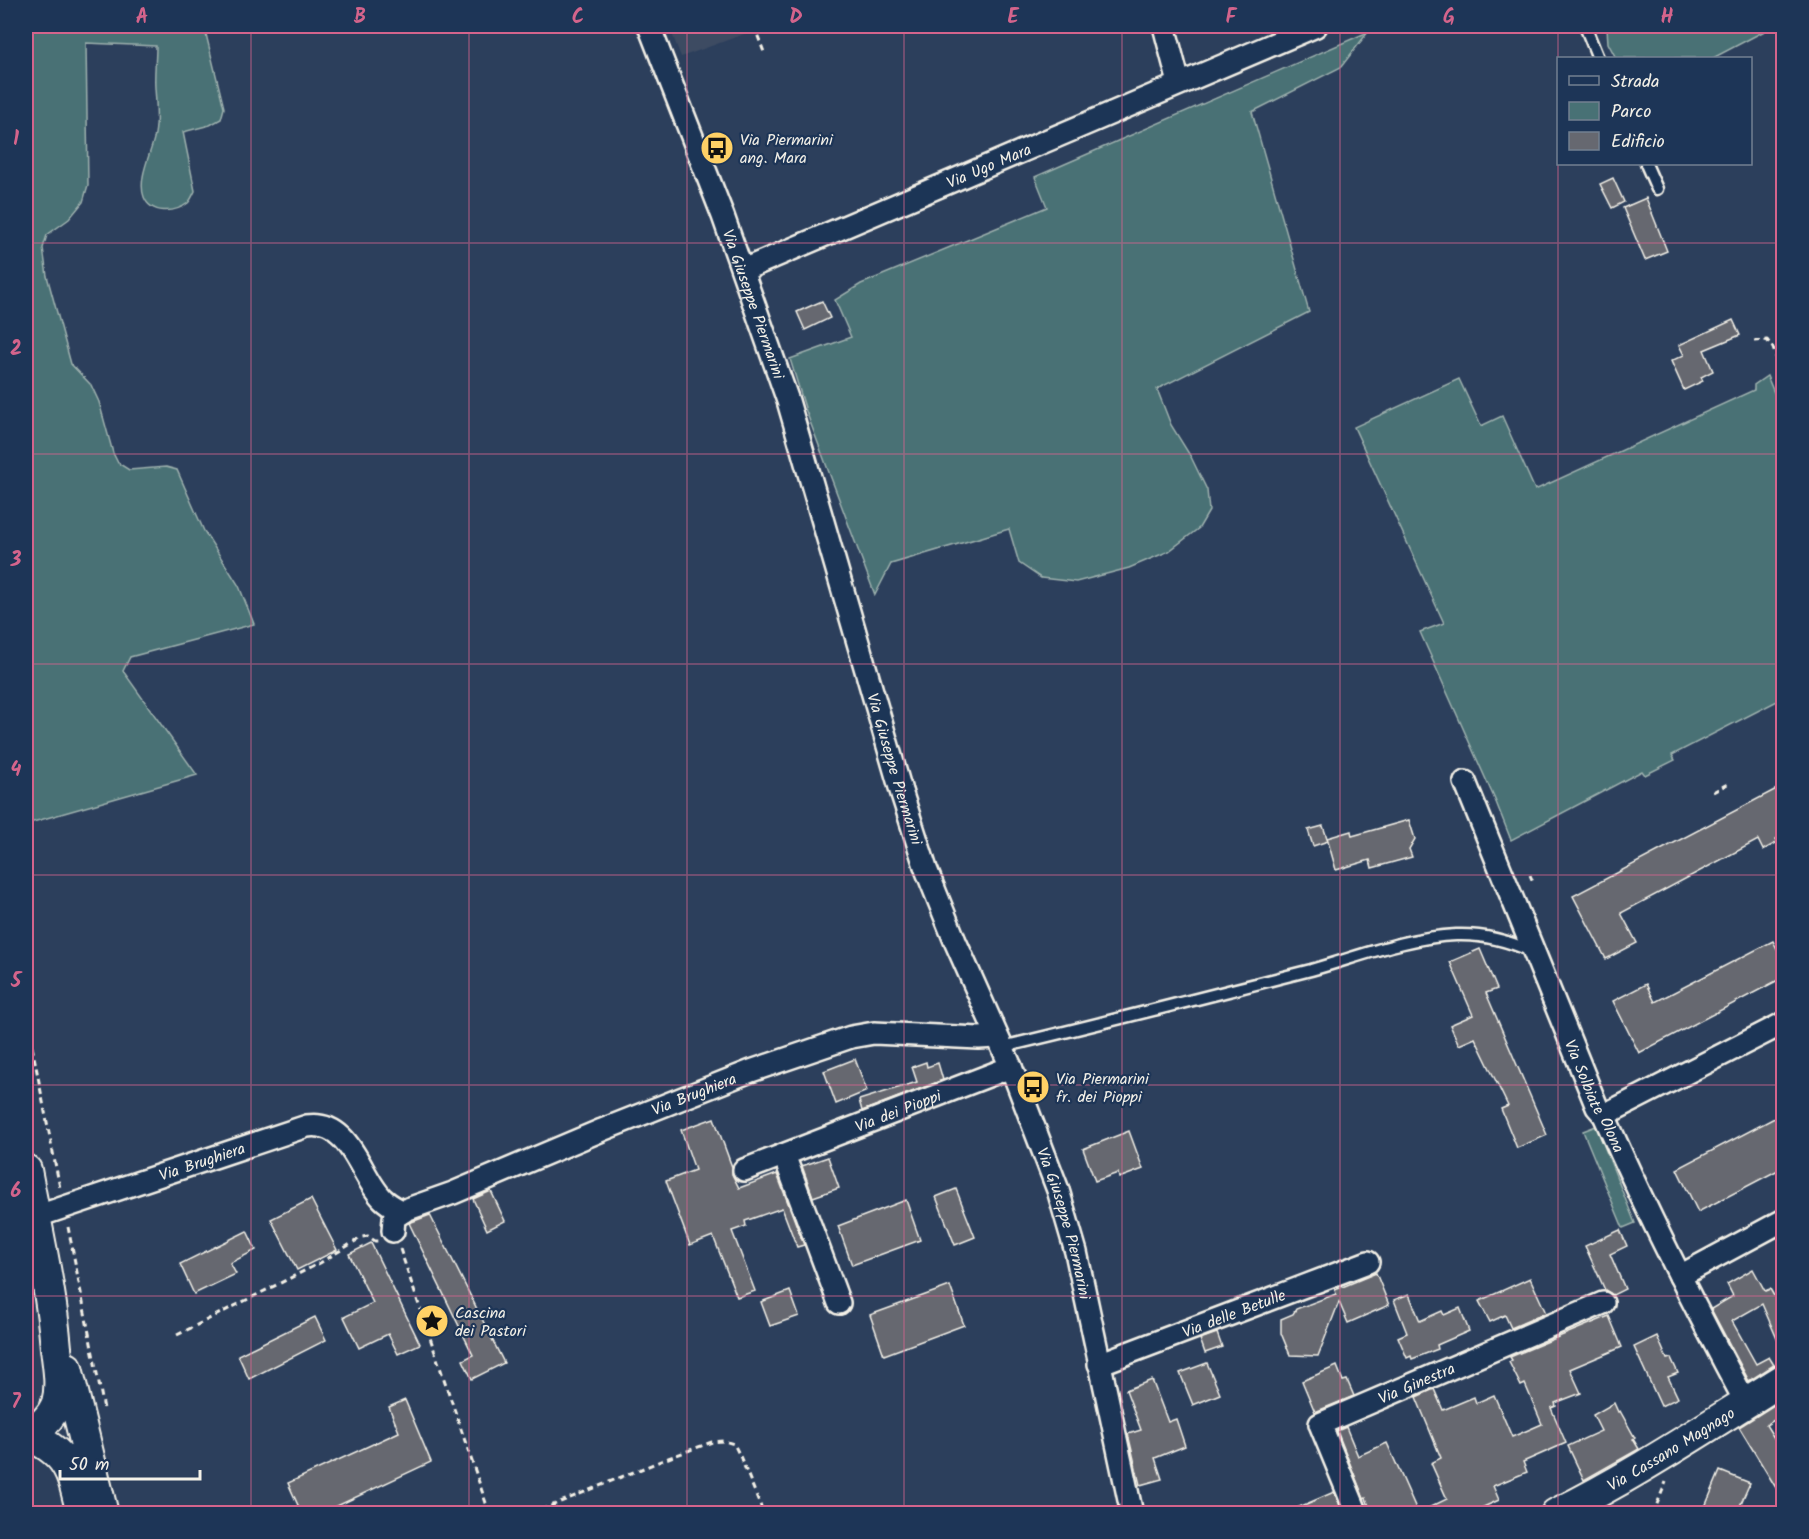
<svg xmlns="http://www.w3.org/2000/svg" width="1809" height="1539" viewBox="0 0 1809 1539" font-family="Kalam,sans-serif">
  <style>
    .built { fill: #3d4b62 }
    .green { fill: #487175; stroke: #9eb1ae; stroke-width: 1.5 }
    .building { fill: #666870; stroke: #f4f1e8; stroke-width: 1.5 }
    .lines { fill: none; stroke-linecap: round; stroke-linejoin: round }
    .lane-casing { stroke: #f4f1e8; stroke-width: 15 }
    .street-casing { stroke: #f4f1e8; stroke-width: 26 }
    .secondary-casing { stroke: #f4f1e8; stroke-width: 34 }
    .path { stroke: #f4f1e8; stroke-width: 3; stroke-dasharray: 6 4.5; stroke-linecap: butt }
    .lane { stroke: #1d3557; stroke-width: 10 }
    .street { stroke: #1d3557; stroke-width: 21 }
    .secondary { stroke: #1d3557; stroke-width: 30 }
    .grid { fill: none; stroke: #d4648c; stroke-width: 1.5; stroke-opacity: 0.55 }
    .labels { text-anchor: middle; stroke-width: 4.5; stroke-linejoin: round; paint-order: stroke }
    .poi-label { font-size: 16px; fill: #f4f1e8; stroke: #1d3557; text-anchor: start }
    .street-label { font-size: 16px; fill: #f4f1e8; stroke: #1d3557 }
    .neatline { fill: none; stroke: #d4648c; stroke-width: 2 }
    .grid-label { font-size: 20px; text-anchor: middle; font-weight: bold; fill: #d4648c }
  </style>
  <rect width="100%" height="100%" fill="#2c3f5c"/>
  <filter id="ink" filterUnits="userSpaceOnUse"><feTurbulence type="fractalNoise" baseFrequency=".0167" numOctaves="2"/><feDisplacementMap in="SourceGraphic" scale="12" xChannelSelector="R" yChannelSelector="G"/><feConvolveMatrix kernelMatrix="1 2 1 2 8 2 1 2 1" color-interpolation-filters="sRGB"/></filter>
  <g filter="url(#ink)">
    <polygon class="built" points="669,26 766,26 681,57"/>
    <g class="green">
      <path d="M26 26H204L224 108 221 119 210 125 183 132 195 191C193 195 191 200 188 203 175 213 151 215 144 197 137 178 152 152 155 134 158 118 156 103 155 88 154 74 156 60 156 46L86 43 88 185 83 202 69 219 47 235 43 248 47 276 71 364 91 385 99 402 113 453 118 463 129 470 166 467 177 470 204 531 239 586 254 624 130 657 123 671 197 775 26 824Z"/>
      <polygon points="1611,26 1774,26 1713,58 1616,58 1608,43 1607,28"/>
      <polygon points="1368,32 1341,67 1252,112 1309,312 1157,389 1171,425 1191,457 1207,490 1209,511 1199,528 1169,551 1129,568 1076,582 1041,578 1019,563 1009,529 891,564 875,595 806,411 790,359 851,337 835,300 861,284 1047,207 1035,177"/>
      <polygon points="1767,376 1783,414 1783,698 1672,755 1675,760 1645,775 1642,771 1511,840 1496,802 1420,632 1444,623 1354,427 1459,379 1481,426 1502,416 1535,490 1754,390 1754,385"/>
      <polygon points="1596,1126 1635,1223 1623,1228 1583,1131"/>
    </g>
    <g class="building">
      <polygon points="1613,178 1624,202 1612,208 1600,184"/>
      <polygon points="1646,198 1667,251 1645,260 1623,208"/>
      <polygon points="822,301 830,318 805,330 797,312"/>
      <polygon points="1733,320 1740,335 1704,350 1713,371 1701,377 1703,381 1684,390 1671,361 1684,355 1679,345"/>
      <polygon points="1784,785 1784,835 1776,839 1778,842 1763,850 1758,840 1621,913 1637,943 1606,959 1573,896"/>
      <polygon points="1409,820 1415,839 1409,849 1412,857 1372,868 1370,860 1336,870 1327,838 1351,831 1352,836"/>
      <polygon points="1323,826 1328,841 1313,846 1308,830"/>
      <polygon points="1773,941 1784,962 1784,977 1639,1053 1613,1001 1646,984 1655,1002"/>
      <polygon points="1480,949 1497,989 1486,993 1547,1135 1517,1148 1501,1109 1508,1106 1475,1038 1459,1045 1450,1025 1473,1015 1450,962"/>
      <polygon points="855,1059 867,1091 836,1104 824,1071"/>
      <polygon points="926,1062 927,1067 938,1063 943,1080 862,1111 859,1100 917,1082 912,1067"/>
      <polygon points="1784,1113 1784,1167 1698,1212 1677,1169"/>
      <polygon points="714,1118 732,1167 732,1174 739,1188 777,1174 804,1245 797,1247 782,1208 745,1221 746,1226 732,1231 755,1291 737,1297 713,1236 690,1245 666,1181 695,1170 681,1130"/>
      <polygon points="1129,1131 1143,1169 1119,1178 1118,1173 1095,1181 1083,1149"/>
      <polygon points="828,1157 839,1188 813,1197 802,1166"/>
      <polygon points="956,1189 975,1237 955,1245 936,1197"/>
      <polygon points="491,1191 505,1221 487,1230 473,1199"/>
      <polygon points="311,1199 337,1250 297,1270 271,1219"/>
      <polygon points="906,1200 920,1240 852,1265 838,1226"/>
      <polygon points="430,1215 504,1363 472,1379 463,1360 473,1355 409,1223"/>
      <polygon points="1620,1230 1627,1246 1610,1254 1625,1289 1613,1295 1605,1290 1585,1246"/>
      <polygon points="247,1231 256,1250 230,1263 236,1274 194,1294 180,1264"/>
      <polygon points="371,1243 420,1344 398,1354 388,1334 359,1348 344,1317 373,1303 349,1254"/>
      <polygon points="1753,1269 1765,1291 1770,1289 1784,1313 1784,1355 1762,1304 1732,1321 1756,1364 1769,1357 1774,1365 1749,1381 1711,1309 1733,1296 1727,1284"/>
      <polygon points="1376,1273 1389,1305 1348,1323 1339,1302 1318,1356 1290,1355 1281,1333 1281,1319 1293,1314 1296,1309 1336,1294 1335,1290"/>
      <polygon points="1530,1278 1546,1313 1511,1328 1505,1315 1490,1322 1479,1301"/>
      <polygon points="950,1286 964,1325 884,1355 870,1315"/>
      <polygon points="790,1291 799,1316 770,1326 761,1302"/>
      <polygon points="1409,1294 1420,1321 1442,1311 1444,1315 1460,1308 1469,1331 1437,1345 1438,1349 1412,1359 1411,1356 1407,1358 1398,1337 1407,1333 1394,1300"/>
      <polygon points="1609,1316 1622,1347 1570,1369 1581,1393 1555,1403 1556,1406 1551,1408 1566,1443 1523,1462 1527,1472 1493,1486 1499,1500 1468,1514 1372,1514 1366,1498 1364,1499 1337,1431 1346,1427 1358,1456 1387,1443 1418,1513 1447,1499 1431,1463 1441,1458 1416,1397 1434,1389 1443,1410 1474,1397 1476,1403 1494,1395 1512,1437 1542,1424 1525,1384 1521,1386 1509,1362 1512,1360 1510,1357"/>
      <polygon points="315,1317 326,1340 249,1379 238,1355"/>
      <polygon points="1217,1333 1222,1347 1205,1353 1200,1339"/>
      <polygon points="1657,1336 1667,1359 1671,1358 1678,1373 1668,1377 1678,1398 1661,1406 1634,1347"/>
      <polygon points="1207,1363 1220,1394 1193,1405 1180,1373"/>
      <polygon points="1337,1366 1343,1381 1347,1380 1354,1396 1315,1412 1302,1381"/>
      <polygon points="1152,1380 1168,1422 1176,1419 1185,1446 1155,1458 1162,1479 1140,1485 1128,1434 1141,1430 1126,1390"/>
      <polygon points="405,1400 431,1462 320,1514 302,1514 288,1483 399,1432 389,1407"/>
      <polygon points="1614,1403 1618,1412 1620,1411 1635,1438 1633,1439 1639,1449 1584,1480 1568,1446 1601,1431 1593,1415"/>
      <polygon points="1777,1403 1784,1414 1766,1425 1784,1454 1784,1501 1739,1427"/>
      <polygon points="1720,1471 1750,1483 1742,1501 1737,1514 1702,1514"/>
      <polygon points="1334,1492 1341,1508 1327,1514 1283,1514"/>
    </g>
    <g class="lines">
      <g class="lane-casing">
        <g id="lane">
          <polyline points="1585,26 1598,58"/>
          <polyline points="1646,164 1657,189"/>
          <path d="M1002 1047C1105 1023 1208 996 1311 970 1358 957 1407 937 1456 935 1483 934 1507 940 1531 951"/>
        </g>
      </g>
      <g class="street-casing">
        <g id="street">
          <path id="s1" d="M649 26 723 216 788 401 901 791 926 869 955 941 1011 1067 1058 1190 1076 1252 1132 1514"/>
          <polyline points="1164,26 1179,83"/>
          <path id="s2" d="M743 270 1316 26"/>
          <path id="s3" d="M1465 782 1597 1107 1604 1115C1647 1213 1695 1308 1746 1403"/>
          <polyline points="1604,1115 1784,1023"/>
          <polyline points="784,1155 839,1303"/>
          <path id="s4" d="M744 1170 1011 1067"/>
          <path id="s5" d="M35 1217 307 1126C352 1120 359 1176 383 1199 389 1205 396 1208 403 1212"/>
          <path id="s6" d="M393 1231 394 1218 405 1210 453 1193 602 1130 751 1071 851 1037 874 1033 979 1038 997 1037"/>
          <polyline points="1680,1276 1784,1220"/>
          <path id="s7" d="M1099 1364 1368 1262"/>
          <path id="s8" d="M1357 1514 1320 1424 1603 1303"/>
        </g>
      </g>
      <g class="secondary-casing">
        <g id="secondary">
          <path d="M26 1170C37 1229 51 1288 56 1348 58 1366 62 1385 57 1403 52 1417 38 1430 26 1436"/>
          <polyline points="67,1368 103,1514"/>
          <path d="M28 1435C70 1454 72 1472 82 1514"/>
          <path id="s9" d="M1556 1514C1635 1475 1709 1425 1784 1379"/>
        </g>
      </g>
      <g class="path">
        <polyline points="754,26 764,52"/>
        <polyline points="1754,341 1767,340 1773,348 1784,382"/>
        <polyline points="1713,792 1731,782"/>
        <polyline points="1530,875 1533,882"/>
        <polyline points="26,1016 60,1188"/>
        <polyline points="68,1227 104,1409"/>
        <polyline points="400,1249 486,1503 492,1514"/>
        <polyline points="177,1335 320,1263 362,1237 368,1236 375,1241 378,1241"/>
        <polyline points="531,1514 663,1460 712,1442 724,1441 734,1444 740,1456 764,1514"/>
        <polyline points="1653,1514 1666,1482"/>
      </g>
      <use href="#lane" class="lane"/>
      <use href="#street" class="street"/>
      <use href="#secondary" class="secondary"/>
    </g>
  </g>
  <path class="grid" d="M251 26V1514M469 26V1514M687 26V1514M904 26V1514M1122 26V1514M1340 26V1514M1558 26V1514M26 243H1784M26 454H1784M26 664H1784M26 875H1784M26 1085H1784M26 1296H1784"/>
  <defs>
    <g id="bus-disc" transform="scale(1.725)"><circle r="9.5" fill="#ffd166" stroke="#1d3557"/><path d="M-5-6H5V4H4V6H2V4H-2V6H-4V4H-5ZM-3.5-4V0h7V-4ZM-3.5 1.2v1.5H-2V1.2ZM2 1.2v1.5H3.5V1.2Z" fill="#111"/></g>
    <g id="sight-disc" transform="scale(1.725)"><circle r="9.5" fill="#ffd166" stroke="#1d3557"/><path d="M0-6L1.8-2.2L6-1.7L2.9 1.2L3.7 5.4L0 3.3L-3.7 5.4L-2.9 1.2L-6-1.7L-1.8-2.2Z" fill="#111"/></g>
  </defs>
  <g fill-rule="evenodd">
    <use href="#bus-disc" x="717" y="148"/>
    <use href="#bus-disc" x="1033" y="1087"/>
    <use href="#sight-disc" x="432" y="1321"/>
  </g>
  <g class="labels">
    <g class="poi-label">
      <text x="740" y="145">Via Piermarini<tspan x="740" dy="18">ang. Mara</tspan></text>
      <text x="1056" y="1084">Via Piermarini<tspan x="1056" dy="18">fr. dei Pioppi</tspan></text>
      <text x="455" y="1318">Cascina<tspan x="455" dy="18">dei Pastori</tspan></text>
    </g>
    <g class="street-label">
      <text dy="6" stroke="none"><textPath href="#s2" startOffset="267">Via Ugo Mara</textPath></text>
      <text dy="6" stroke="none"><textPath href="#s1" startOffset="297">Via Giuseppe Piermarini</textPath></text>
      <text dy="6" stroke="none"><textPath href="#s1" startOffset="783">Via Giuseppe Piermarini</textPath></text>
      <text dy="6" stroke="none"><textPath href="#s6" startOffset="338">Via Brughiera</textPath></text>
      <text dy="6" stroke="none"><textPath href="#s3" startOffset="340">Via Solbiate Olona</textPath></text>
      <text dy="6" stroke="none"><textPath href="#s4" startOffset="165">Via dei Pioppi</textPath></text>
      <text dy="6" stroke="none"><textPath href="#s5" startOffset="176">Via Brughiera</textPath></text>
      <text dy="6" stroke="none"><textPath href="#s1" startOffset="1269">Via Giuseppe Piermarini</textPath></text>
      <text dy="6" stroke="none"><textPath href="#s7" startOffset="144">Via delle Betulle</textPath></text>
      <text dy="6" stroke="none"><textPath href="#s8" startOffset="202">Via Ginestra</textPath></text>
      <text dy="6" stroke="none"><textPath href="#s9" startOffset="132">Via Cassano Magnago</textPath></text>
    </g>
  </g>
  <rect width="1809" height="1539" fill="none" stroke="#1d3557" stroke-width="66"/>
  <rect x="1557" y="57" width="195" height="108" fill="#1d3557" stroke="#738091" stroke-width="1.5"/>
  <rect x="1569" y="76" width="30" height="9" fill="#1d3557" stroke="#738091" stroke-width="1.5"/>
  <text x="1611" y="87" font-size="18" fill="#f4f1e8">Strada</text>
  <rect x="1569" y="102" width="30" height="18" fill="#487175" stroke="#738091" stroke-width="1.5"/>
  <text x="1611" y="117" font-size="18" fill="#f4f1e8">Parco</text>
  <rect x="1569" y="132" width="30" height="18" fill="#666870" stroke="#738091" stroke-width="1.5"/>
  <text x="1611" y="147" font-size="18" fill="#f4f1e8">Edificio</text>
  <path d="M60 1470v9h140v-9" fill="none" stroke="#f4f1e8" stroke-width="3"/>
  <text x="69" y="1470" font-size="18" fill="#f4f1e8" stroke="#1d3557" stroke-width="4.5" paint-order="stroke">50 m</text>
  <rect x="33" y="33" width="1743" height="1473" class="neatline"/>
  <g class="grid-label">
    <text x="142" y="23">A</text>
    <text x="360" y="23">B</text>
    <text x="578" y="23">C</text>
    <text x="796" y="23">D</text>
    <text x="1013" y="23">E</text>
    <text x="1231" y="23">F</text>
    <text x="1449" y="23">G</text>
    <text x="1667" y="23">H</text>
    <text x="16" y="145">1</text>
    <text x="16" y="355">2</text>
    <text x="16" y="566">3</text>
    <text x="16" y="776">4</text>
    <text x="16" y="987">5</text>
    <text x="16" y="1197">6</text>
    <text x="16" y="1408">7</text>
  </g>
</svg>
